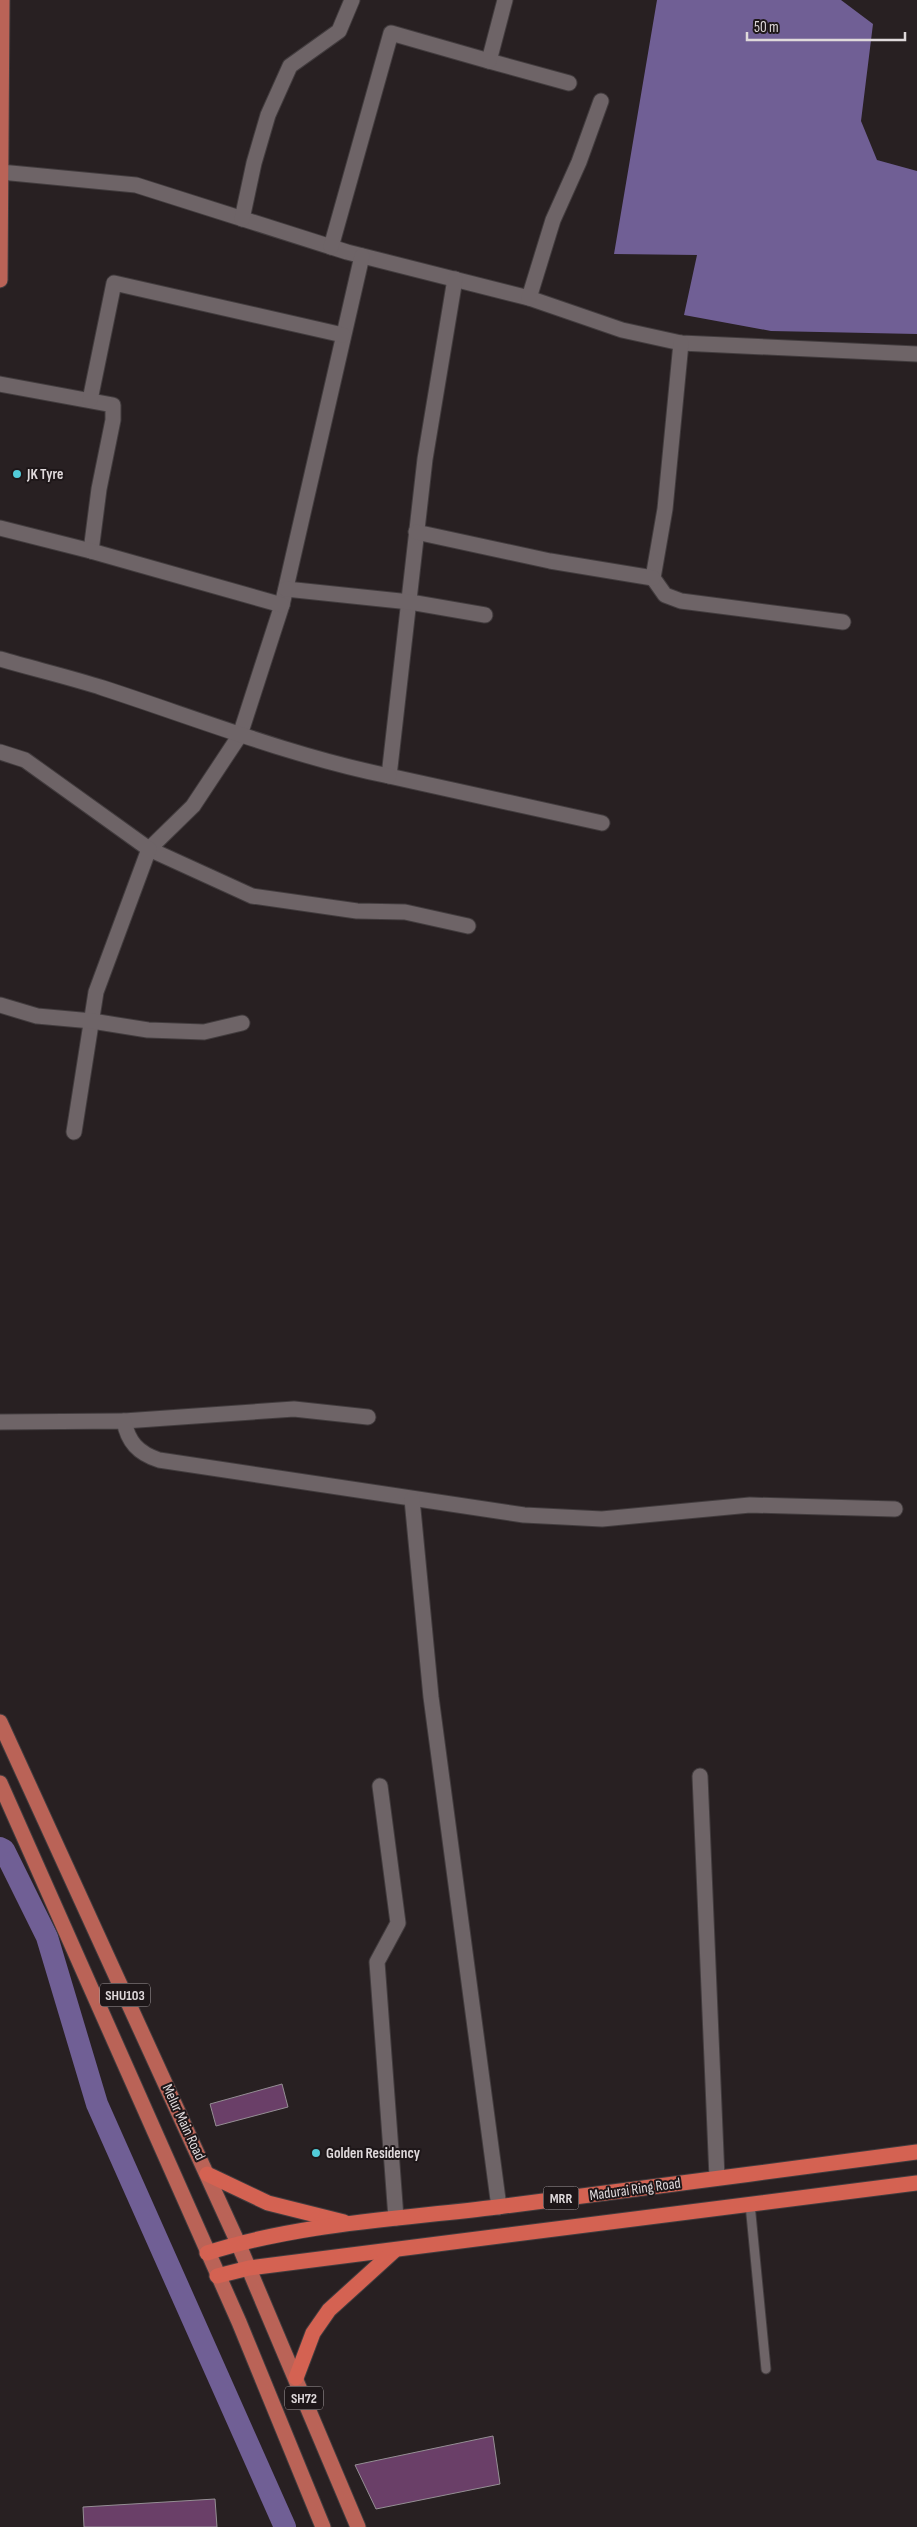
<svg xmlns="http://www.w3.org/2000/svg" width="917" height="2527" viewBox="0 0 917 2527" font-family="'Sofia Sans Condensed',sans-serif">
  <style>
    .water { fill: #705f95 }
    .lines { fill: none; stroke-linecap: round; stroke-linejoin: round }
    .canal { stroke: #705f95; stroke-width: 22 }
    .building { fill: #6a3f68; stroke: #958e94 }
    .service-casing { stroke: #423c3e; stroke-width: 11 }
    .minor-casing { stroke: #423c3e; stroke-width: 17 }
    .primary-casing { stroke: #423c3e; stroke-width: 17 }
    .trunk-casing { stroke: #423c3e; stroke-width: 17 }
    .service { stroke: #6e6467; stroke-width: 9 }
    .minor { stroke: #6e6467; stroke-width: 15 }
    .primary { stroke: #ba6357; stroke-width: 15 }
    .trunk { stroke: #d46252; stroke-width: 15 }
    .poi-dot { fill: #52cbd8; stroke: #1e1719; stroke-width: 2 }
    .labels { text-anchor: middle; stroke-width: 4; stroke-linejoin: round; paint-order: stroke }
    .shield { fill: #1e1719; stroke: #a59fa1; stroke-width: 1 }
    .shield-label { font-size: 14px; font-weight: bold; fill: #dfd9db }
    .poi-label { font-size: 15px; font-weight: bold; fill: #dfd9db; stroke: #1e1719; text-anchor: start }
    .street-label { font-size: 15px; fill: #dfd9db; stroke: #1e1719 }
  </style>
  <rect width="100%" height="100%" fill="#282022"/>
  <polygon class="water" points="657,0 841,0 873,24 861,121 877,160 917,171 917,334 771,331 684,315 697,255 614,254"/>
  <g class="lines">
    <polyline class="canal" points="0,1848 4,1850 47,1937 97,2104 285,2527"/>
  </g>
  <g class="building">
    <polygon points="282,2084 288,2107 216,2126 210,2104"/>
    <polygon points="493,2436 500,2484 376,2509 355,2465"/>
    <polygon points="215,2499 217,2527 84,2527 83,2507"/>
  </g>
  <g class="lines">
    <g class="service-casing">
      <polyline id="service" points="750,2204 766,2369"/>
    </g>
    <g class="minor-casing">
      <g id="minor">
        <polyline points="489,61 569,83"/>
        <polyline points="0,172 136,185 347,252 529,298 622,330 681,343 917,354"/>
        <polyline points="242,219 254,163 268,115 290,66 339,31 352,0"/>
        <polyline points="331,247 391,33 489,61 505,0"/>
        <polyline points="362,256 282,605 240,735 193,806 149,849 252,896 357,911 405,912 468,926"/>
        <polyline points="455,279 425,459 389,776 602,823"/>
        <polyline points="529,298 553,220 579,162 601,101"/>
        <polyline points="681,343 665,509 653,578 665,595 681,601 843,622"/>
        <polyline points="0,384 113,405 113,420 99,489 91,551"/>
        <polyline points="90,400 114,283 343,335"/>
        <polyline points="0,528 91,551 282,605"/>
        <polyline points="416,532 550,561 653,578"/>
        <polyline points="286,589 410,602 485,615"/>
        <path d="M0 659C34 669 69 677 103 688 198 719 291 756 389 776"/>
        <polyline points="0,752 25,760 149,849 96,992 74,1132"/>
        <polyline points="0,1005 37,1016 92,1021 148,1030 204,1032 242,1023"/>
        <polyline points="124,1421 294,1409 368,1417"/>
        <path d="M0 1422 124 1421C128 1442 138 1453 159 1460L524 1515 602 1519 750 1505 895 1509"/>
        <polyline points="412,1499 431,1697 499,2207"/>
        <polyline points="700,1776 717,2178"/>
        <polyline points="380,1786 398,1923 377,1962 396,2218"/>
      </g>
    </g>
    <g class="primary-casing">
      <g id="primary">
        <polyline points="0,280 2,0"/>
        <polyline points="0,1722 238,2243 358,2527"/>
        <polyline points="0,1783 239,2322 323,2527"/>
      </g>
    </g>
    <g class="trunk-casing">
      <g id="trunk">
        <polyline points="207,2174 268,2203 344,2222"/>
        <path d="M207 2253C300 2223 401 2219 497 2207 637 2190 777 2170 917 2152"/>
        <polyline points="217,2276 249,2268 917,2183"/>
        <polyline points="296,2378 313,2333 329,2310 394,2251"/>
      </g>
    </g>
    <use href="#service" class="service"/>
    <use href="#minor" class="minor"/>
    <use href="#primary" class="primary"/>
    <use href="#trunk" class="trunk"/>
  </g>
  <g class="poi-dot">
    <circle cx="17" cy="474" r="5"/>
    <circle cx="316" cy="2153" r="5"/>
  </g>
  <g class="labels">
    <g class="shield">
      <rect x="100" y="1983.5" width="50" height="23" rx="4"/>
      <rect x="543.5" y="2186.5" width="35" height="23" rx="4"/>
      <rect x="285" y="2386.5" width="38" height="23" rx="4"/>
    </g>
    <g class="shield-label">
      <text x="125" y="2000">SHU103</text>
      <text x="561" y="2203">MRR</text>
      <text x="304" y="2403">SH72</text>
    </g>
    <g class="poi-label">
      <text x="27" y="479">JK Tyre</text>
      <text x="326" y="2158">Golden Residency</text>
    </g>
    <g class="street-label">
      <text transform="translate(184 2122) rotate(65)" y="5">Melur Main Road</text>
      <text transform="translate(635 2189) rotate(-8)" y="5">Madurai Ring Road</text>
    </g>
  </g>
  <path d="M747 32v8h158v-8" fill="none" stroke="#dfd9db" stroke-width="2.5"/>
  <text x="754" y="32" font-size="15" fill="#dfd9db" stroke="#1e1719" stroke-width="4" paint-order="stroke">50 m</text>
</svg>
